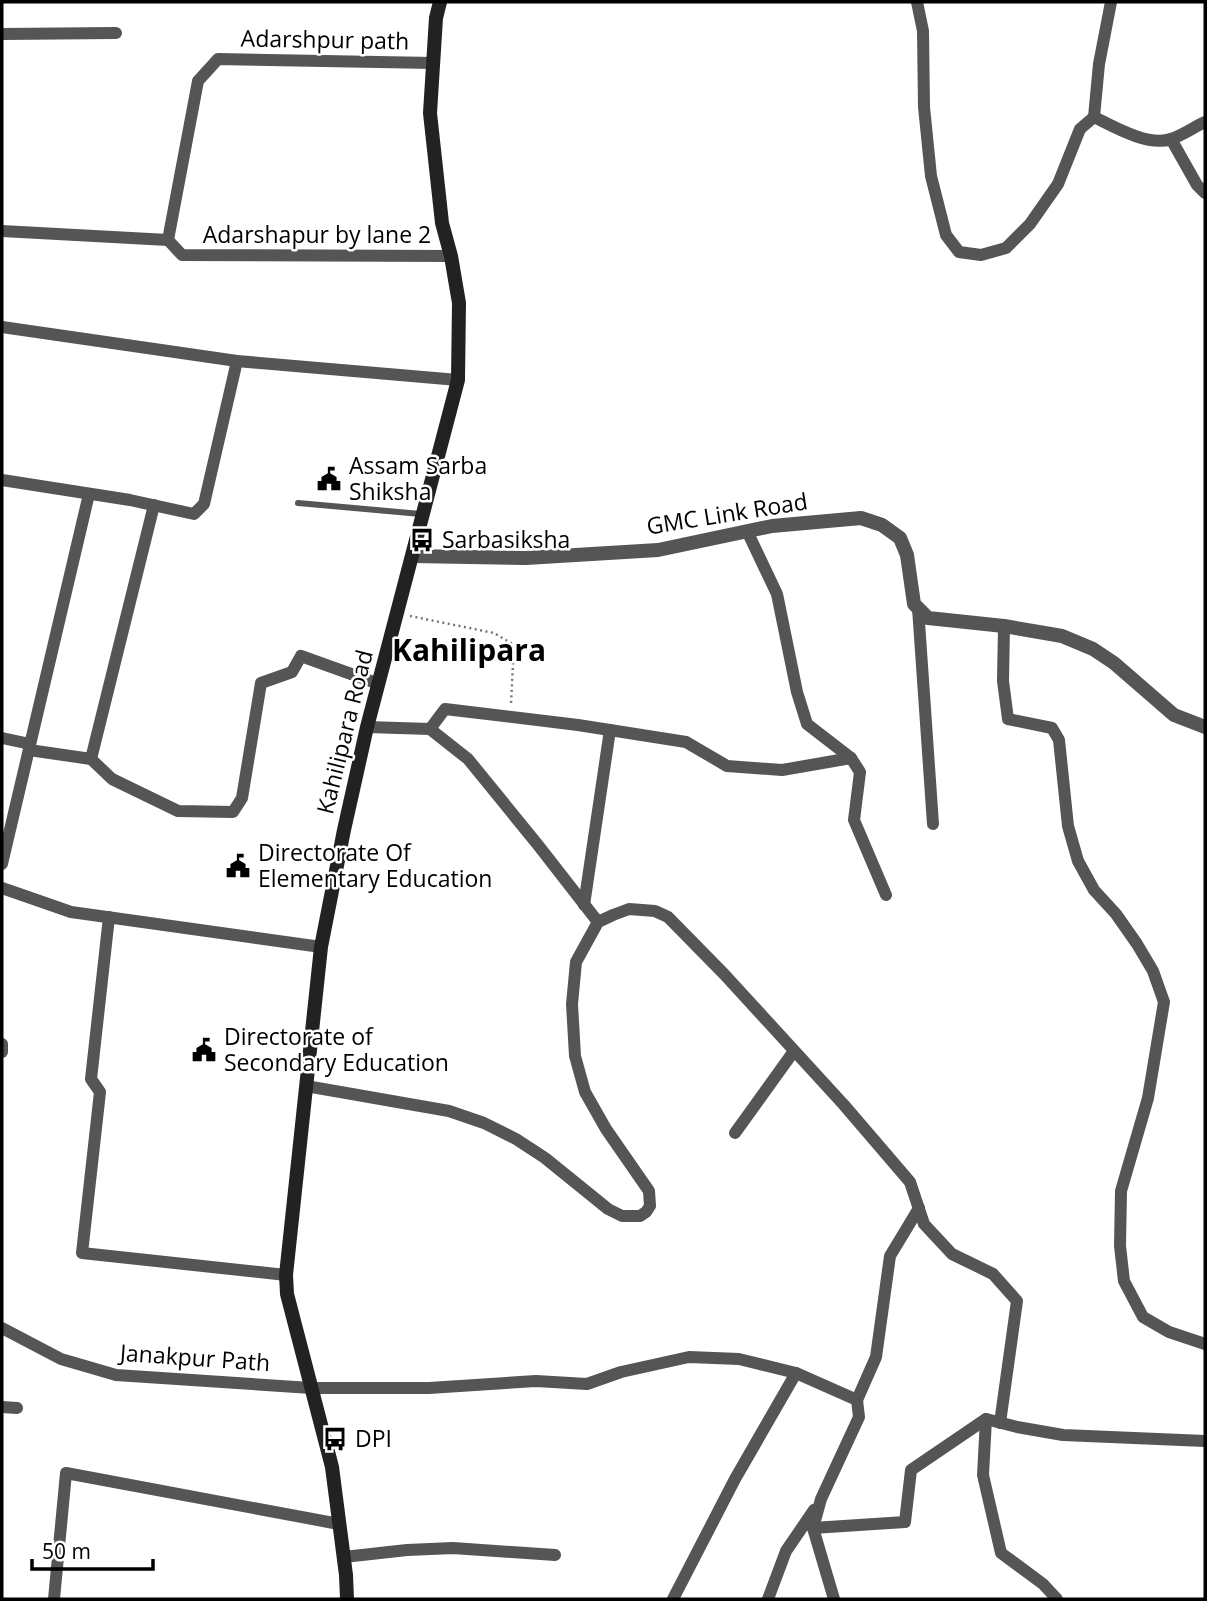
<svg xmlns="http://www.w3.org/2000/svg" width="1207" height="1601" viewBox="0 0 1207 1601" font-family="'Open Sans',sans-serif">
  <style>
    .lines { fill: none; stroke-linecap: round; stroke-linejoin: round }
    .path { stroke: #777; stroke-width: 2.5; stroke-dasharray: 2 3.5; stroke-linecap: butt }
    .service { stroke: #555; stroke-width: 6 }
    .minor { stroke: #555; stroke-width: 12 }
    .tertiary { stroke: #555; stroke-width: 14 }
    .secondary { stroke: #222; stroke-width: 14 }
    .labels { text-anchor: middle; stroke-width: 5; stroke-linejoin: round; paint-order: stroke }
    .street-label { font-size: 23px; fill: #000; stroke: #fff }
    .poi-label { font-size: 23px; fill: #000; stroke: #fff; text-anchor: start }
    .district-label { font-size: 30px; font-weight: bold; fill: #000; stroke: #fff }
  </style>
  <rect width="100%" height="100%" fill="#fff"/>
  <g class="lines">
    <polyline class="path" points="410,616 494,633 514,645 511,703"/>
    <polyline class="service" points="298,503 421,514"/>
    <g class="minor">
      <path d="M917 2 923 31 924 107 931 176 946 235 959 252 981 255 1006 248 1030 224 1058 184 1080 129 1094 117C1114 127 1149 147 1171 139 1183 135 1194 127 1205 122"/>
      <polyline points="2,34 116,33"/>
      <polyline points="434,63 218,59 198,81 168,240 182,255 451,256"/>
      <polyline points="1094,117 1099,64 1111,2"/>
      <polyline points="1171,139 1197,185 1205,193"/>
      <polyline points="2,231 168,240"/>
      <polyline points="2,327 237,361 458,380"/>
      <polyline points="2,480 130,500 194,514 204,504 237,361"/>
      <polyline points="747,531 777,594 797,692 807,724 851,758 860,772 854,820 886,895"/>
      <polyline points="918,608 933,824"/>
      <polyline points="1004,626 1003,681 1008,719 1052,728 1059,740 1068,826 1078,861 1094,890 1116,914 1137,944 1153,971 1164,1002 1148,1098 1121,1191 1120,1246 1124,1281 1143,1317 1169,1332 1205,1344"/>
      <polyline points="367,727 430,729 468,759 538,845 598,922"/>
      <polyline points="430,729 445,709 578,725 686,742 727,766 782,770 851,758"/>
      <polyline points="2,738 30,744"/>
      <polyline points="29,750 91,759 112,779 178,811 233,812 242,798 261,683 292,672 301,656 379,684"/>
      <polyline points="91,759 154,505"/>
      <polyline points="2,864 89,494"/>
      <polyline points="2,888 71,912 321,947"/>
      <polyline points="584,905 610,730"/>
      <polyline points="109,917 91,1079 100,1092 82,1253 286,1275"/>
      <polyline points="2,1044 2,1052"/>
      <polyline points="306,1086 449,1111 484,1123 516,1139 545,1158 608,1209 622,1216 640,1216 646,1212 650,1206 649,1191 606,1129 585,1092 575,1056 572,1004 576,962 598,922 613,915 629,909 655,911 668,917 724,974 844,1105 910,1182 924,1224 952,1254 993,1274 1017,1301 1000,1423"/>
      <polyline points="735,1133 794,1051"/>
      <polyline points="2,1328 61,1359 116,1375 311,1388 429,1388 536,1381 587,1384 621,1372 689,1357 739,1359 796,1373 857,1400 859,1417 821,1499 813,1528 834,1599"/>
      <polyline points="857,1400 876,1357 890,1256 919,1208"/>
      <polyline points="2,1407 17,1408"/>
      <polyline points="986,1419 983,1475 1001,1553 1043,1584 1057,1599"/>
      <polyline points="813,1528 905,1522 911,1470 986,1419 1017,1427 1063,1435 1205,1441"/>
      <polyline points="344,1557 407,1550 453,1548 555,1555"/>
      <polyline points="54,1599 66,1473 339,1524"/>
      <polyline points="673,1599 735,1479 796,1373"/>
      <polyline points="768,1599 786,1551 814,1510"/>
    </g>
    <polyline class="tertiary" points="413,556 526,558 658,550 772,526 861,518 882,525 900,538 907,555 914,604 928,618 1004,626 1062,636 1093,649 1114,663 1174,715 1205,727"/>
    <polyline class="secondary" points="347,1599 346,1575 332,1467 287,1294 286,1275 321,947 344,830 367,727 458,380 459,303 451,256 442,223 430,113 436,18 440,2"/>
  </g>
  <defs>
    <g id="civic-bare" transform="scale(1.89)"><path d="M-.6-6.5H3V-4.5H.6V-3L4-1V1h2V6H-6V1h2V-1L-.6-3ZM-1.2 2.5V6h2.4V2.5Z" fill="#000" stroke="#fff" stroke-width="2.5" paint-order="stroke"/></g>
    <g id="bus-bare" transform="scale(1.89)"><path d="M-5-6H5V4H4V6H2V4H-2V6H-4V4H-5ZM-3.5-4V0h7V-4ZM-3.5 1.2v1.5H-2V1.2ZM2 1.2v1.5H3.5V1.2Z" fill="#000" stroke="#fff" stroke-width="2.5" paint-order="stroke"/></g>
  </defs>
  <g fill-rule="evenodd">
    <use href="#civic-bare" x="329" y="479"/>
    <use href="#bus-bare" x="422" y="540"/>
    <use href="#civic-bare" x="238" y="866"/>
    <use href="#civic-bare" x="204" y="1050"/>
    <use href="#bus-bare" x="335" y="1439"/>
  </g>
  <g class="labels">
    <g class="street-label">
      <text transform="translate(325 40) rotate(1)" y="8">Adarshpur path</text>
      <text x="317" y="243">Adarshapur by lane 2</text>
      <text transform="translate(727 514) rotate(-9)" y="8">GMC Link Road</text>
      <text transform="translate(345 732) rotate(-76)" y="8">Kahilipara Road</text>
      <text transform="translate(195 1358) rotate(4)" y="8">Janakpur Path</text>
    </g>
    <g class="poi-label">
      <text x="349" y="474">Assam Sarba<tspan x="349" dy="26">Shiksha</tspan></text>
      <text x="442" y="548">Sarbasiksha</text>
      <text x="258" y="861">Directorate Of<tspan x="258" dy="26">Elementary Education</tspan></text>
      <text x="224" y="1045">Directorate of<tspan x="224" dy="26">Secondary Education</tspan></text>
      <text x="355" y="1447">DPI</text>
    </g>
    <g class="district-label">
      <text x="469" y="661">Kahilipara</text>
    </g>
  </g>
  <rect width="1207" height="1601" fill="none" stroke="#000000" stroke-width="7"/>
  <path d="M32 1559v10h121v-10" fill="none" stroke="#000000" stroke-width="3.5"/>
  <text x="42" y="1559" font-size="21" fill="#000000" stroke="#ffffff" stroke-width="5" paint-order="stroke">50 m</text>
</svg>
